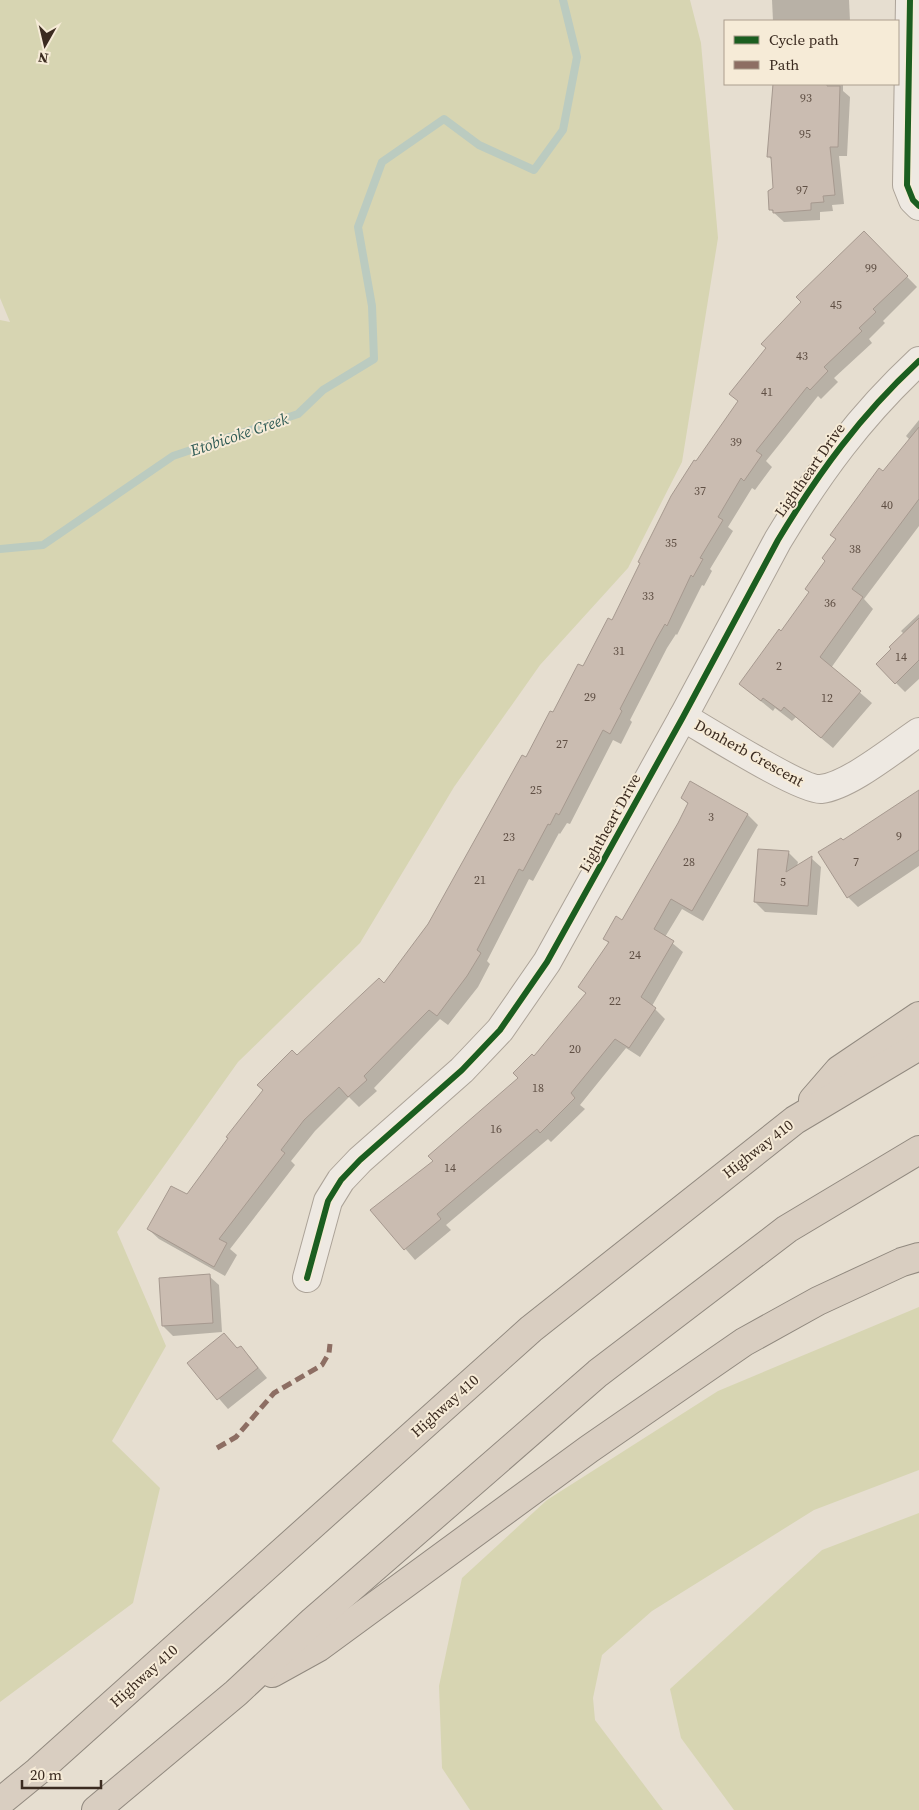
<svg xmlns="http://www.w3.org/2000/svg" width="919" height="1810" viewBox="0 0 919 1810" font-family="'Source Serif 4',serif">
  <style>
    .green { fill: #d7d5b2 }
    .shadow { fill: #0003 }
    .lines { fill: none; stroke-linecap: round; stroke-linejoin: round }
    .stream { stroke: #bbcbc0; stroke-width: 8 }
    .building { fill: #cabcb1; stroke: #a6998f }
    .minor-casing { stroke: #aca398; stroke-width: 30 }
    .highway-casing { stroke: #91897f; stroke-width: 30 }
    .minor { stroke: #eee9e2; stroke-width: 28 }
    .highway { stroke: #d9cec1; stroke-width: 28 }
    .quiet { stroke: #8d6e63; stroke-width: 5; stroke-dasharray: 10 5; stroke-linecap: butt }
    .cycleway-casing { stroke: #f6ebd7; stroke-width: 9 }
    .cycleway { stroke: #1b5e20; stroke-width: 6 }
    .labels { text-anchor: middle; stroke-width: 4; stroke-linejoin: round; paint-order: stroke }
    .number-label { font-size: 12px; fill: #5f4f44 }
    .street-label { font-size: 15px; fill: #3b2b20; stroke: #f6ebd7 }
    .water-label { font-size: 16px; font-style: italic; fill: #2f5b55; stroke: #f6ebd7 }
  </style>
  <rect width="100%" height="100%" fill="#e6ded0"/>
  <g class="green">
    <polygon points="0,0 690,0 701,43 718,238 682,462 628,568 540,665 454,787 360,943 238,1062 117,1232 166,1346 112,1441 160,1488 133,1603 0,1702 0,320 10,322 0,298"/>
    <polygon points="919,1307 919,1470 814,1510 652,1611 602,1655 593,1698 595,1720 663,1810 470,1810 442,1768 439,1686 462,1578 547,1500 718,1391"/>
    <polygon points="919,1513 919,1810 734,1810 681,1738 670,1689 822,1550"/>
  </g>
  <g class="shadow">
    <polygon points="772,0 849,0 850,21 773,21"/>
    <polygon points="773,84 843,84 843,91 850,97 847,156 839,156 844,204 832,205 833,211 820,212 820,220 784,222 771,210 775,188 772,160 769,157"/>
    <polygon points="864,233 917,287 883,321 885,323 869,339 872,343 834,378 838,382 821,399 818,396 766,461 772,467 755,490 752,488 728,527 733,531 710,569 712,571 704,586 702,585 677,635 676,634 667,648 630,720 632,722 621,744 613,740 570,824 567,823 560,834 559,833 533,881 529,879 487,961 490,964 478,987 448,1025 440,1019 374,1088 377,1091 359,1107 349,1097 315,1131 291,1161 295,1165 230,1249 237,1255 225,1276 159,1239 148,1229 187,1196 297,1057 385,985 429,925 526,759 612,622 696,463 739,402 802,302"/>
    <polygon points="919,420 919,526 864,599 873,609 831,668 872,703 833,748 796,717 792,721 775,708 773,711 740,684 782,633 810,592 837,540 831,535 910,440 906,436"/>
    <polygon points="919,614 919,679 905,692 877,664 904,634 901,631"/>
    <polygon points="691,783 748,815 758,825 703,921 682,909 665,937 683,952 652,1006 665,1019 640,1057 626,1048 580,1105 585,1109 551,1142 548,1139 446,1225 451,1230 415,1260 372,1210 434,1161 520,1078 534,1058 587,994 580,987 609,944 605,939 623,921 689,805 682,798"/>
    <polygon points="919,791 919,866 858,907 848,897 819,853 843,842"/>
    <polygon points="788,852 798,862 797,866 811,858 821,867 817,915 765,912 755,902"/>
    <polygon points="209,1276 219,1285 222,1332 173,1336 163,1326"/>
    <polygon points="224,1334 238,1349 240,1347 250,1357 267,1378 228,1409 188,1363"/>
  </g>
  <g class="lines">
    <polyline class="stream" points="0,549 43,545 173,456 298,414 323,390 374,359 372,306 358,227 382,162 444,119 479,145 534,170 563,130 577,57 563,0"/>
  </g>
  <g class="building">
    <polygon points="773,84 827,84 827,86 840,86 838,147 830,147 835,195 823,196 824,202 811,203 811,210 773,213 773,210 769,210 768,191 773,188 771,157 767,157"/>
    <polygon points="864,231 908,276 873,309 876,312 859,328 862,331 824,367 828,371 810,390 807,387 756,451 762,455 744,481 741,478 718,517 723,520 700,558 703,559 693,577 691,575 667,626 665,624 657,638 620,709 622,711 610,734 603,730 559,815 556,813 550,825 548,824 523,871 519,869 477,950 481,953 467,976 437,1016 429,1010 364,1076 367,1080 348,1097 339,1087 304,1120 281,1150 285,1153 219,1239 227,1243 214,1267 147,1229 171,1186 187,1194 228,1138 226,1137 263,1090 257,1085 292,1050 297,1055 379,978 384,983 428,924 522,755 526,757 550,711 553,712 578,664 583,666 608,618 612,620 640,563 638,562 671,496 694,460 696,461 738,401 729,394 766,348 761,344 801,302 796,297"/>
    <polygon points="919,427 919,499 852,589 863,597 820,657 861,691 821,738 784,707 781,711 763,698 761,701 739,684 779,629 781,631 809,592 805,589 825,561 822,558 836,539 830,535 879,468 883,471"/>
    <polygon points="919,618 919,660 895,684 876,664 891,649 889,647"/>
    <polygon points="690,781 748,814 692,911 671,899 654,929 674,941 641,997 656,1008 629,1048 615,1039 571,1093 575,1098 540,1133 537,1129 437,1214 441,1219 404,1250 370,1210 433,1161 428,1156 518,1078 513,1073 532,1054 534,1056 586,993 578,987 609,942 603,939 616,916 622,920 678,823 688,803 681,798"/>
    <polygon points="919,790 919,850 847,898 818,852 841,838 843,840"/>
    <polygon points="758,849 789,851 786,872 812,856 808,906 754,902"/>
    <polygon points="210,1274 213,1323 162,1326 159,1278"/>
    <polygon points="224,1333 237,1348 241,1346 258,1368 217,1400 187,1363"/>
  </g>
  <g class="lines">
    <g class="minor-casing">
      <g id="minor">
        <polyline points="910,0 907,185 913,200 919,206"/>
        <path d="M683 717C706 730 802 791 821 789 849 786 895 748 919 732"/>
        <path d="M307 1278 328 1201 341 1180 360 1160 462 1070 500 1030 547 962 683 717 778 540C819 472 860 416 919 361"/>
      </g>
    </g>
    <g class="highway-casing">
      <g id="highway">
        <polyline points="813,1100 839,1070 919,1016"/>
        <polyline points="272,1673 319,1647 589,1449 744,1342 818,1301 902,1262 919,1257"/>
        <polyline points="0,1802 38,1771 531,1329 795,1120 919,1046"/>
        <polyline points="96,1810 236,1693 313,1621 598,1373 787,1229 919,1150"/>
      </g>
    </g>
    <use href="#minor" class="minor"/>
    <use href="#highway" class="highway"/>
    <polyline class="quiet" points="217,1448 236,1437 274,1393 322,1365 329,1353 330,1344"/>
    <g class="cycleway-casing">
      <g id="cycleway">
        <polyline points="910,0 907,185 913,200 919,206"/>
        <path d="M307 1278 328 1201 341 1180 360 1160 462 1070 500 1030 547 962 683 717 778 540C819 472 860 416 919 361"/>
      </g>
    </g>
    <use href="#cycleway" class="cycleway"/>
  </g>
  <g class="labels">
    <g class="number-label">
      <text x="806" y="102">93</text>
      <text x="805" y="138">95</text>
      <text x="802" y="194">97</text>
      <text x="871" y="272">99</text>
      <text x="836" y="309">45</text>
      <text x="802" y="360">43</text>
      <text x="767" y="396">41</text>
      <text x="736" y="446">39</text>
      <text x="700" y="495">37</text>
      <text x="887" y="509">40</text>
      <text x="671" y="547">35</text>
      <text x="855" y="553">38</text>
      <text x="648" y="600">33</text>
      <text x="830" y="607">36</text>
      <text x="619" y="655">31</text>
      <text x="901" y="661">14</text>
      <text x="779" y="670">2</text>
      <text x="590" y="701">29</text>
      <text x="827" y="702">12</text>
      <text x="562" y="748">27</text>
      <text x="536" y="794">25</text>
      <text x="711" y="821">3</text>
      <text x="899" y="840">9</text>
      <text x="509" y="841">23</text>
      <text x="689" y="866">28</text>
      <text x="856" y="866">7</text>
      <text x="480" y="884">21</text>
      <text x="783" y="886">5</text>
      <text x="635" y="959">24</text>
      <text x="615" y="1005">22</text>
      <text x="575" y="1053">20</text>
      <text x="538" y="1092">18</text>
      <text x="496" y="1133">16</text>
      <text x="450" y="1172">14</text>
    </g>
    <g class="street-label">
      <text transform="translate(810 470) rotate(-55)" y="5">Lightheart Drive</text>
      <text transform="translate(749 753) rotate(29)" y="5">Donherb Crescent</text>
      <text transform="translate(610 823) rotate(-61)" y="5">Lightheart Drive</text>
      <text transform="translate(758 1149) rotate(-38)" y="5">Highway 410</text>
      <text transform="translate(445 1406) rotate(-42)" y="5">Highway 410</text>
      <text transform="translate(144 1676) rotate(-42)" y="5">Highway 410</text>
    </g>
    <g class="water-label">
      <text transform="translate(239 434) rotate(-19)" y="6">Etobicoke Creek</text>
    </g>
  </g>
  <rect x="724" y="20" width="175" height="65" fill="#f6ebd7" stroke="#ab9e8e"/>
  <rect x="734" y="36" width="25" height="8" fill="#1b5e20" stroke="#ab9e8e"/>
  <text x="769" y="45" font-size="15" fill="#3b2b20">Cycle path</text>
  <rect x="734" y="61" width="25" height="8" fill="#8d6e63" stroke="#ab9e8e"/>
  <text x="769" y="70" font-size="15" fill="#3b2b20">Path</text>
  <g transform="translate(45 45) rotate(188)" stroke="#f6ebd7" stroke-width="4" paint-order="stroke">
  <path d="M0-4L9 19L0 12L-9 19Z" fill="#3b2b20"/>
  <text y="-8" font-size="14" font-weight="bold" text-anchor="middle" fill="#3b2b20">N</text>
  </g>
  <path d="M22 1780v8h79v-8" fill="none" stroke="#3b2b20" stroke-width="2.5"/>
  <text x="30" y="1780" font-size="15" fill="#3b2b20" stroke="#f6ebd7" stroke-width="4" paint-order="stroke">20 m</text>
</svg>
